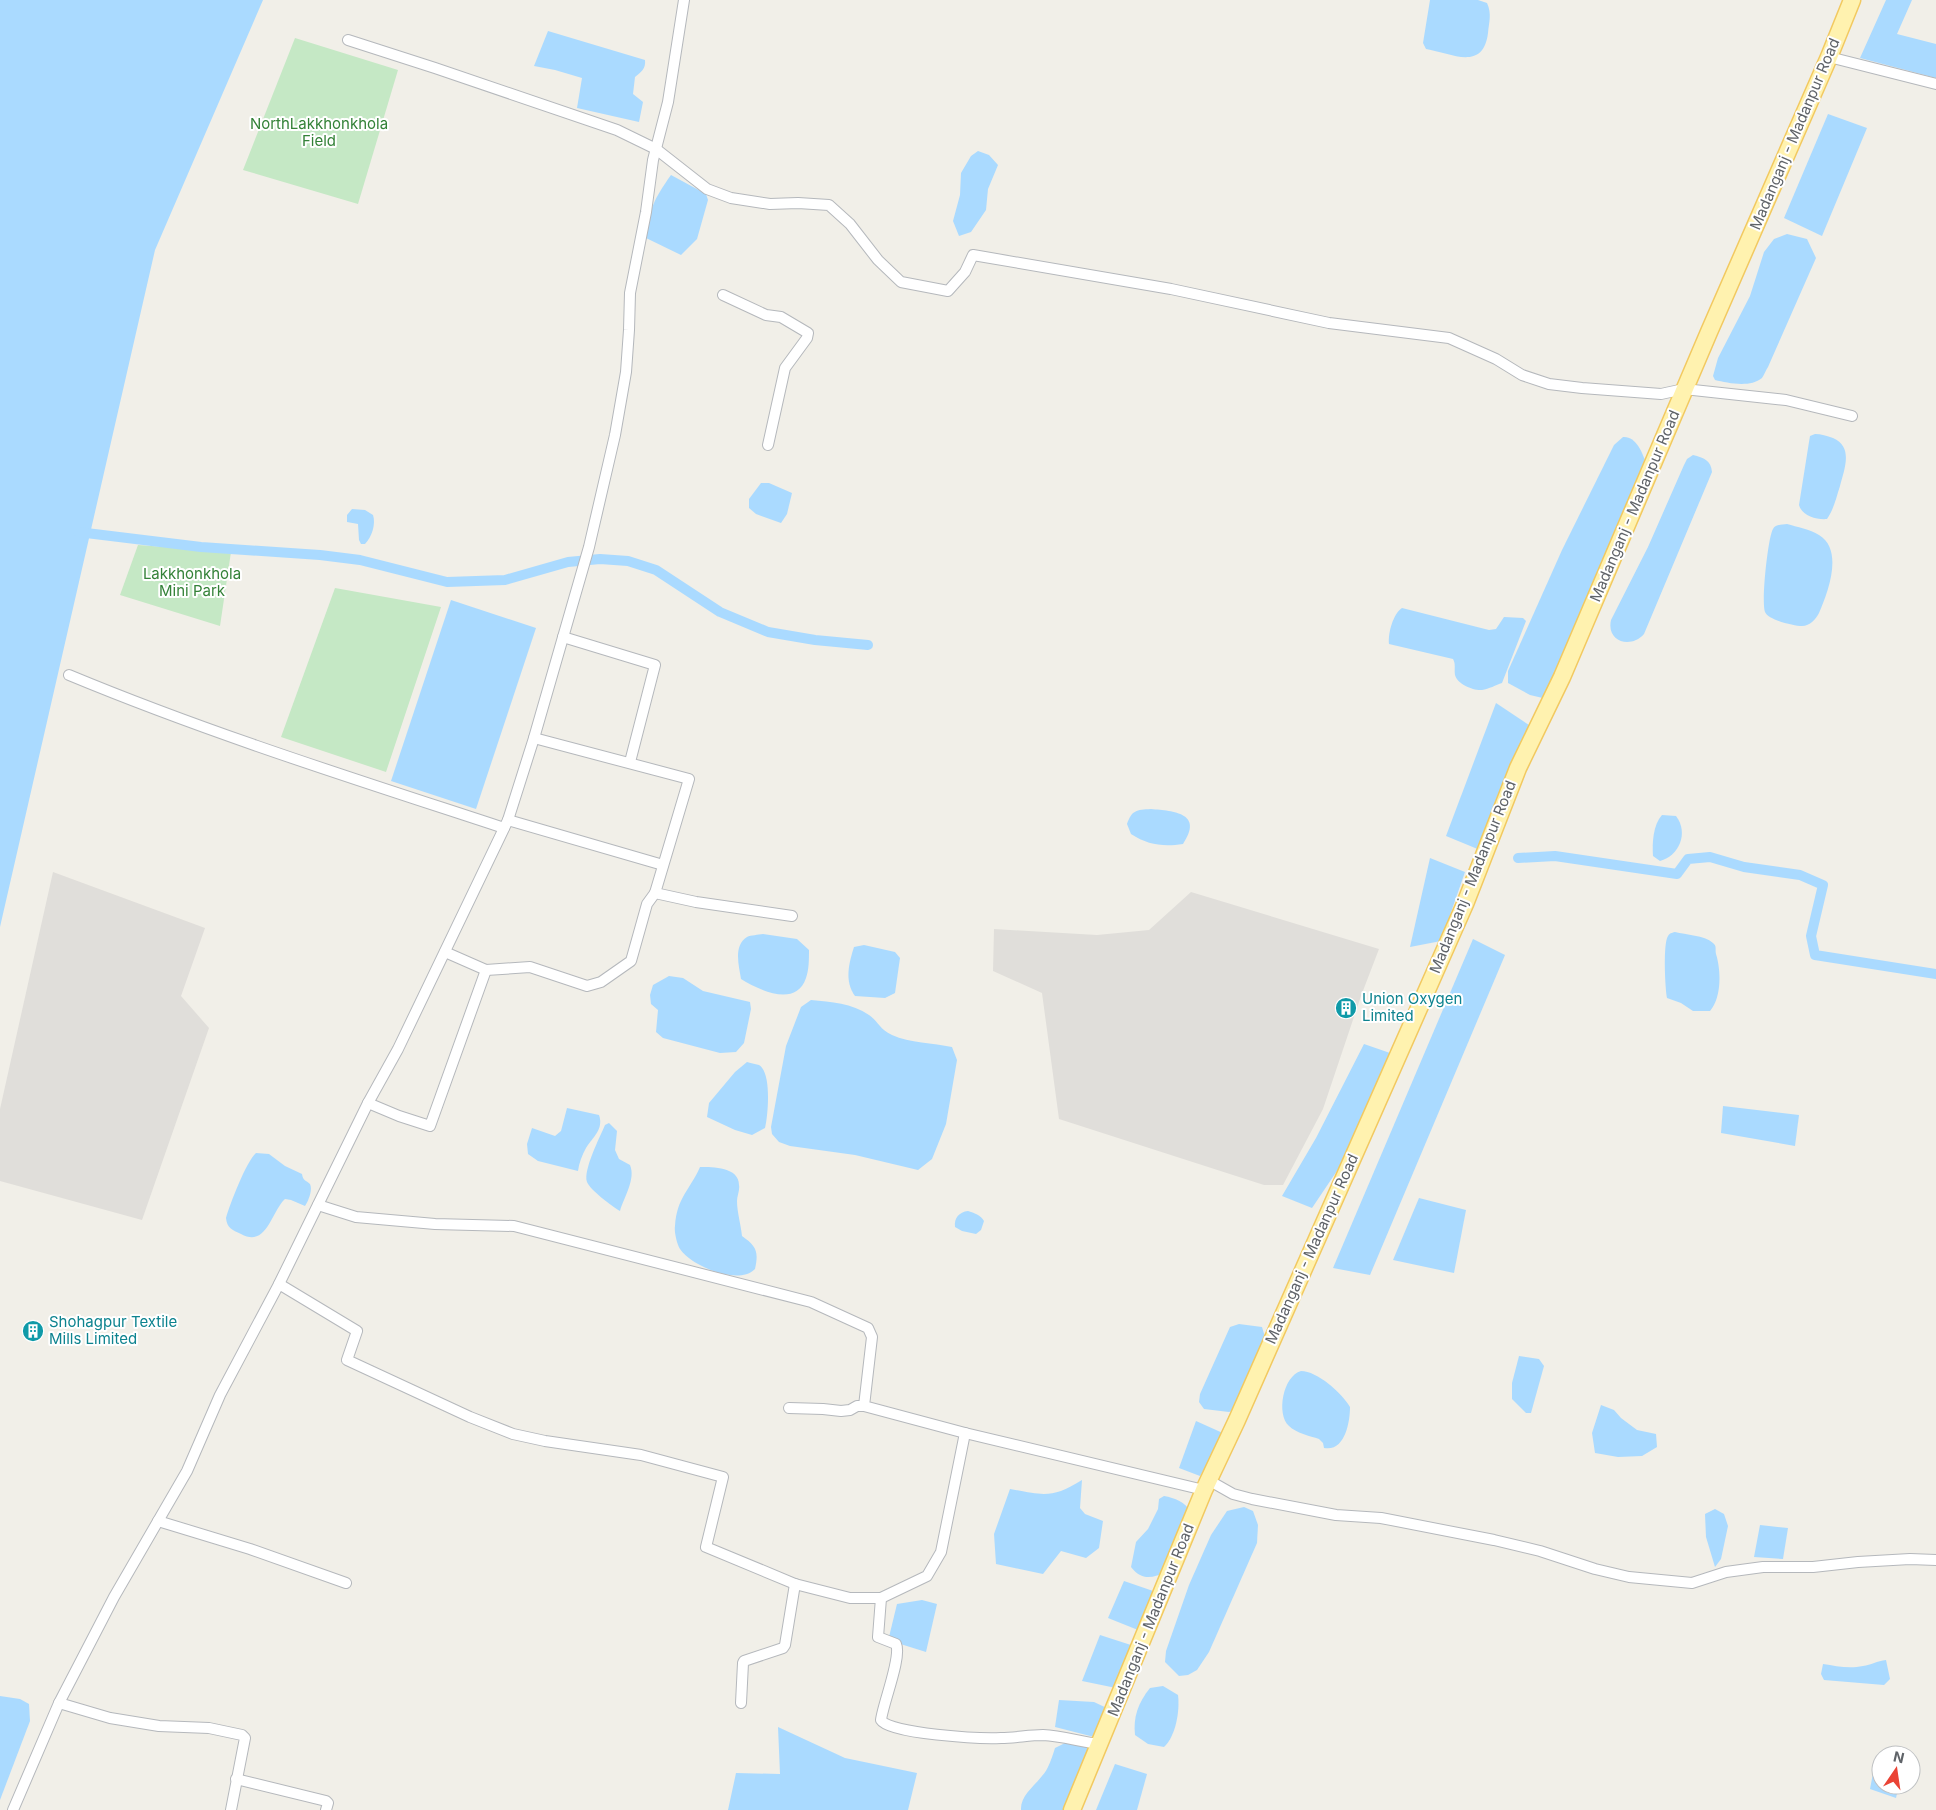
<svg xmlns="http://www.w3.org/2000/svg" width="1936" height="1810" viewBox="0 0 1936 1810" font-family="Inter,sans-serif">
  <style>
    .industrial { fill: #e0deda }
    .green { fill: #c5e8c5 }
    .water { fill: #aadaff }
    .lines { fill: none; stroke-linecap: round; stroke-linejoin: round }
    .canal { stroke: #aadaff; stroke-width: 10 }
    .street-casing { stroke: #b5b8bc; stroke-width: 12 }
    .primary-casing { stroke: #f2c960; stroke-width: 19 }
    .street { stroke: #fff; stroke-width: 10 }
    .primary { stroke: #fff2af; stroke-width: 16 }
    .labels { text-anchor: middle; stroke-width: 4; stroke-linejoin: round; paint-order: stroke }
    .park-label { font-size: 15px; fill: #348238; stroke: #fff }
    .street-label { font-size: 15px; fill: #5f6368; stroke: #fff }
    .culture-label { font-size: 15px; fill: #0d838f; stroke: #fff; text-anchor: start }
  </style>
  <rect width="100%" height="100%" fill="#f1efe8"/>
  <g class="industrial">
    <polygon points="53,872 205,928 181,996 209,1028 142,1220 0,1181 0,1109"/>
    <polygon points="1191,892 1379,949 1361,996 1323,1109 1283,1185 1264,1185 1059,1119 1042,993 993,971 994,929 1097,935 1149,930"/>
  </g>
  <g class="green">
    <polygon points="295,38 398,70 358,204 243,170"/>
    <polygon points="138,545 231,552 220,626 120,595"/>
    <polygon points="335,588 441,607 386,772 281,737"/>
  </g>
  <g class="water">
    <polygon points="0,0 263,0 155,250 0,927"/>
    <path d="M1430 0H1478L1487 3C1492 14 1489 22 1488 33 1483 72 1451 53 1426 49L1423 43Z"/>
    <polygon points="1886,0 1912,0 1897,34 1936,44 1936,78 1860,58"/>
    <path d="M548 31 645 60C646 69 641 72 635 77L633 94 643 102 639 122 577 108 582 78 555 70 534 66Z"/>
    <polygon points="1828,114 1867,128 1822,236 1784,218"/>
    <polygon points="978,151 989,155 998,165 988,189 986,210 971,232 959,236 953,221 960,195 961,173 971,156"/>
    <path d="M671 175 706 194 708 200 697 239 681 255 646 238C649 209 654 199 671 175Z"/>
    <path d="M1787 234 1807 239 1816 258 1768 367C1766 370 1764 375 1762 378 1750 388 1728 383 1715 380L1713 376 1718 358 1750 296 1764 252 1774 239Z"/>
    <path d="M1815 434C1821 434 1827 436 1833 438 1854 447 1844 470 1840 486 1836 498 1834 509 1827 519 1817 520 1802 516 1799 505L1809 442 1810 436Z"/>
    <path d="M1623 437C1636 436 1642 452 1646 463L1547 699 1530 695 1508 683V671L1562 550 1614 445Z"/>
    <path d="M1693 455C1704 458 1711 460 1712 472L1644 634C1631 649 1606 642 1611 620L1648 547 1684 465 1687 459Z"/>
    <polygon points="761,483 769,483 792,493 787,514 781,523 756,514 749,508 749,499"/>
    <path d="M352 509 365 510 373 515C376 524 372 537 365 544H361L359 540 358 524 347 522V515Z"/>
    <path d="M1787 524C1797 527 1810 529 1819 535 1844 550 1828 592 1819 613 1816 619 1810 626 1802 626 1794 626 1768 620 1765 612 1761 602 1768 537 1773 529 1775 524 1782 525 1787 524Z"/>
    <polygon points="451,600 536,628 476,809 391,781"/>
    <path d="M1402 608 1489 630 1496 629 1504 617 1523 618 1526 621 1502 683C1496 685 1489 689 1482 690 1474 691 1457 684 1455 675 1454 669 1456 664 1453 659L1389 644C1388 633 1393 614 1402 608Z"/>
    <polygon points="1496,703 1529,725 1522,749 1480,850 1446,836"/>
    <path d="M1151 809C1174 811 1204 813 1183 844 1163 847 1148 845 1131 834L1127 824C1132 810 1136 810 1151 809Z"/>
    <path d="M1662 815 1676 816C1689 833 1679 856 1660 861L1653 856C1652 843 1653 825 1662 815Z"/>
    <polygon points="1430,858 1465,872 1441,941 1410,947"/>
    <path d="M1675 932C1686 935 1704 935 1713 943 1717 946 1715 949 1716 954 1721 970 1722 997 1710 1011H1693L1681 1003 1667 998C1665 987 1663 943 1668 936 1670 933 1671 933 1675 932Z"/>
    <path d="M763 934 797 939 809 950C809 959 809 970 806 978 796 1008 759 990 741 979 739 966 733 946 747 937 751 935 758 935 763 934Z"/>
    <polygon points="1473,939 1505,955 1370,1275 1333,1268"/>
    <path d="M864 945 895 952 900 958 895 993 885 998 855 996C844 981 849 963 854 947Z"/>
    <polygon points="669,976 683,978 703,991 750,1002 751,1009 744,1043 736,1052 720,1053 663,1038 656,1032 658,1010 651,1004 650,995 653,985"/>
    <path d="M811 1000C831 1002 852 1003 869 1015 879 1022 879 1029 892 1035 910 1043 933 1043 952 1047L957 1060 946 1124 932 1159 918 1170 855 1155 790 1146 779 1142 772 1134 771 1127 786 1046 801 1007Z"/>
    <polygon points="1364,1044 1390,1053 1389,1071 1349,1153 1312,1208 1282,1196 1316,1138"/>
    <path d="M747 1062C750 1063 755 1064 759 1065 772 1073 768 1115 765 1128L752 1135 735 1130 707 1117 709 1103 735 1072Z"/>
    <polygon points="1723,1106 1799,1115 1795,1146 1721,1133"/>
    <path d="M567 1108 599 1115C604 1129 593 1137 586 1148 582 1155 579 1163 578 1171L538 1161 528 1154 527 1144 532 1128 555 1136 561 1131Z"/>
    <path d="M609 1123 617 1131 615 1150 619 1159 630 1165C636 1179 624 1197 620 1211 612 1206 590 1190 587 1182 583 1170 600 1137 605 1125Z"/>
    <path d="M256 1153 269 1154 285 1166 302 1174C303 1181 306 1180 310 1184 313 1190 308 1202 305 1206L291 1200 285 1199C271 1212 267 1248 241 1234 232 1230 227 1228 226 1218 230 1204 246 1162 256 1153Z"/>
    <path d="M700 1167C713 1167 739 1167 739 1185 740 1190 737 1196 737 1201 737 1212 741 1225 742 1236 756 1246 759 1251 755 1269 739 1286 691 1266 680 1249 677 1244 674 1232 675 1226 677 1197 690 1190 700 1167Z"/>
    <polygon points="1419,1198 1466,1210 1454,1273 1393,1260"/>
    <path d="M968 1211C974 1213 981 1215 984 1221L981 1230 976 1234 962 1231 955 1227C954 1218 959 1212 968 1211Z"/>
    <path d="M1239 1324 1262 1327 1265 1337C1261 1346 1255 1354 1254 1364L1235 1410 1229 1412 1204 1409 1199 1402 1200 1394 1230 1327Z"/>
    <polygon points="1519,1356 1539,1359 1544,1366 1531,1413 1526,1413 1512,1399 1512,1383"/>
    <path d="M1301 1371C1317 1371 1342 1393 1350 1407 1350 1422 1345 1452 1324 1448L1323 1443 1319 1439C1310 1436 1296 1433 1289 1426 1276 1414 1283 1376 1301 1371Z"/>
    <polygon points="1601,1405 1614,1410 1621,1418 1637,1430 1656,1434 1657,1447 1642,1456 1618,1457 1595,1453 1592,1433"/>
    <polygon points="1196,1421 1225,1434 1200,1476 1179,1468"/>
    <path d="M1082 1480 1080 1508 1085 1514 1103 1521 1099 1548 1086 1558 1061 1551 1043 1574 996 1564 994 1534 1010 1489C1043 1495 1052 1499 1082 1480Z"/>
    <path d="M1164 1496C1175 1498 1185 1502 1191 1512L1167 1572C1152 1578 1142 1581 1131 1567L1136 1542 1148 1529 1158 1509 1159 1499Z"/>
    <polygon points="1244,1507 1253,1511 1258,1525 1257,1543 1209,1652 1197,1670 1188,1675 1179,1676 1165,1662 1166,1651 1189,1585 1211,1535 1227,1511"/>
    <polygon points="1715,1509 1724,1514 1728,1526 1721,1559 1715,1567 1706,1537 1705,1514"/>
    <polygon points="1760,1525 1788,1528 1783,1559 1754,1557"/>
    <polygon points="1124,1581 1156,1592 1143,1632 1108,1618"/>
    <polygon points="922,1600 937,1604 926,1652 894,1642 889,1637 897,1604"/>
    <polygon points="1100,1635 1134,1646 1116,1688 1082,1681"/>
    <path d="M1886 1660 1890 1679 1884 1685 1824 1680 1821 1674 1823 1664C1836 1666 1849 1669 1863 1666 1871 1665 1877 1661 1886 1660Z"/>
    <path d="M1163 1686 1178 1695C1180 1710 1176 1736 1164 1747L1148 1744 1135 1735C1133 1717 1138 1703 1150 1688Z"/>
    <polygon points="0,1696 20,1699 29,1704 30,1721 0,1800"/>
    <polygon points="1059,1700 1094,1702 1111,1710 1098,1738 1055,1727"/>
    <polygon points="778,1727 845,1758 917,1773 908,1810 728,1810 736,1773 780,1774"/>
    <path d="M1065 1743 1084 1746 1089 1749 1067 1810H1021C1020 1793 1041 1782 1048 1767 1051 1761 1053 1754 1055 1748Z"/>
    <polygon points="1115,1764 1147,1774 1137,1810 1096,1810"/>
    <polygon points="1881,1767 1881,1785 1899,1785 1896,1798 1870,1789 1874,1768"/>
  </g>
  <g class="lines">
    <g class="canal">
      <polyline points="78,532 201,547 320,555 360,560 447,582 505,580 568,562 600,559 628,561 656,570 720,612 768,632 815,640 868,645"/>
      <polyline points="1518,858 1555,856 1677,874 1688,859 1710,857 1744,867 1800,875 1823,885 1811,936 1815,955 1936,974"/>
    </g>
    <g class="street-casing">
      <g id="street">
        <polyline points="348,40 435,68 617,130 656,149 707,189 731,198 770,204 798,203 829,205 850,224 878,260 901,282 948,291 965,272 973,255 1171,289 1329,323 1449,338 1496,359 1522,375 1549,384 1582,388 1661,394 1684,389 1786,400 1852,416"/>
        <polyline points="1829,57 1936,84"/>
        <polyline points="723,295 766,315 781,317 808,333 807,338 785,368 768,445"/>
        <polyline points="563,637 655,665 630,762"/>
        <path d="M69 675C211 734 358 780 504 828"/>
        <polyline points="534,738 689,779 655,893 696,902 792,916"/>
        <polyline points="508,820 663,865"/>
        <polyline points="445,952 486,970 530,967 587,986 601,982 631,961 647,904 655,893"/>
        <polyline points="368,1103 399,1116 430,1126 486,970"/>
        <polyline points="318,1205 356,1217 435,1224 514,1226 811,1302 868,1328 872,1337 864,1406 965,1433 1204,1490"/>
        <polyline points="279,1284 357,1331 347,1360 470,1417 513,1434 545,1441 641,1455 723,1477 706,1547 795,1584 850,1598 881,1598 927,1576 941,1552 965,1433"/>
        <polyline points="789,1408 823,1409 841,1411 850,1410 857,1406 864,1406"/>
        <polyline points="1210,1481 1233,1494 1252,1499 1336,1515 1381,1518 1494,1540 1540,1551 1595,1569 1629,1577 1692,1583 1726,1572 1763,1567 1813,1567 1858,1562 1910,1559 1936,1560"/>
        <polyline points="158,1521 250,1549 346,1583"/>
        <path d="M881 1598 878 1637 896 1644C902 1657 883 1703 881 1720 889 1734 982 1739 1001 1738 1015 1738 1029 1735 1043 1735 1063 1736 1081 1742 1100 1744"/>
        <polyline points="59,1703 110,1718 159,1726 209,1728 242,1735 245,1738 231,1810"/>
        <polyline points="741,1703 743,1663 744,1661 783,1648 785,1645 795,1584"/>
        <polyline points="236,1779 326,1801 328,1803 326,1810"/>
        <polyline points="13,1810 59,1703 114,1597 187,1471 220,1395 279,1284 368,1103 398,1049 508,820 534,738 589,547 615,435 626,372 629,330 630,293 646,212 653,160 668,102 684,0"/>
      </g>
    </g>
    <g class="primary-casing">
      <polyline id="primary" points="1072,1810 1204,1490 1237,1420 1465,904 1518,768 1562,677 1709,332 1829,57 1852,0"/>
    </g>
    <use href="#street" class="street"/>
    <use href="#primary" class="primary"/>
  </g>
  <defs>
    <g id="building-disc" transform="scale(1.125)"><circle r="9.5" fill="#0f9aa8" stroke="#fff"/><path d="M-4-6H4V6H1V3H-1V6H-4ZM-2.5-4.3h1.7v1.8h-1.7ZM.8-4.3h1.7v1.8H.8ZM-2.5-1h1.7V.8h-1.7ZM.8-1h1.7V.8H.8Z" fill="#fff"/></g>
  </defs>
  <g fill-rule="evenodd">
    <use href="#building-disc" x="1346" y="1008"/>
    <use href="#building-disc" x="33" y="1331"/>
  </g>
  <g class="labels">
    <g class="park-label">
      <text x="319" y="129">NorthLakkhonkhola<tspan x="319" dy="17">Field</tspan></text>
      <text x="192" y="579">Lakkhonkhola<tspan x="192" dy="17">Mini Park</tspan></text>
    </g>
    <g class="street-label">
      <text transform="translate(1795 134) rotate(-67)" y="5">Madanganj - Madanpur Road</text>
      <text transform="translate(1635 506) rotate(-67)" y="5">Madanganj - Madanpur Road</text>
      <text transform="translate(1473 877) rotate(-68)" y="5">Madanganj - Madanpur Road</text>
      <text transform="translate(1312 1249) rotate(-66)" y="5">Madanganj - Madanpur Road</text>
      <text transform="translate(1151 1620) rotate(-68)" y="5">Madanganj - Madanpur Road</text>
    </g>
    <g class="culture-label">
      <text x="1362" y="1004">Union Oxygen<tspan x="1362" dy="17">Limited</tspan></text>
      <text x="49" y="1327">Shohagpur Textile<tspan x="49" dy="17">Mills Limited</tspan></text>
    </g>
  </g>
  <g transform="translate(1896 1770) rotate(13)"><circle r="24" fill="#ffffff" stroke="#bfc1c3"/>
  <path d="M0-4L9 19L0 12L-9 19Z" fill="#ea4335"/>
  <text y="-8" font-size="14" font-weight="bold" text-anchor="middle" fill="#5f6368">N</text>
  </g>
</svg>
